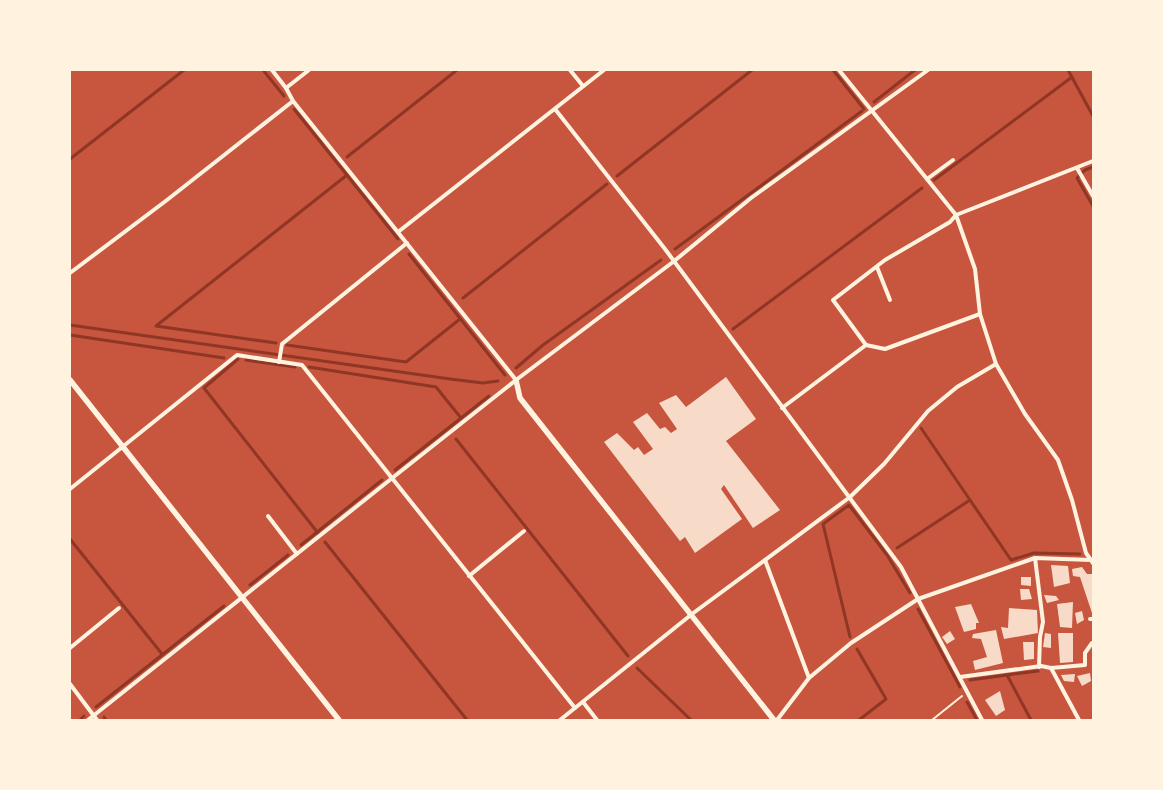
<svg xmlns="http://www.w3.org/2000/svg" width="1163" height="790" viewBox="0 0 1163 790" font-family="'Fira Sans',sans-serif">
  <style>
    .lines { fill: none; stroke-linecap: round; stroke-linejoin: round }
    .stream { stroke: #8f3625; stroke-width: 3 }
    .building { fill: #f7dbc8 }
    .path { stroke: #fff3e0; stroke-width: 2 }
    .minor { stroke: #fff3e0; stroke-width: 4 }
    .tertiary { stroke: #fff3e0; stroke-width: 5.5 }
  </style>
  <rect width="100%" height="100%" fill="#c8553d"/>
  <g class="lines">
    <g class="stream">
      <polyline points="263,70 284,96"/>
      <polyline points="833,70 864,109"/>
      <polyline points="1068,70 1093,116"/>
      <polyline points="874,102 915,70"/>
      <polyline points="294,109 398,239"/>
      <polyline points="347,157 457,70"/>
      <polyline points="70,159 184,70"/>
      <polyline points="1093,167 1085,170 1077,178 1093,206"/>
      <polyline points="617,176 752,70"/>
      <polyline points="934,180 1072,77"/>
      <polyline points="675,249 862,111"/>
      <polyline points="409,254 505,375"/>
      <polyline points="463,298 607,184"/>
      <polyline points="70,325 450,379 483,383 498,381"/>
      <polyline points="733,329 922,188"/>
      <polyline points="70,335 224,358"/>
      <polyline points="276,343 156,326 347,175"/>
      <polyline points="287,345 406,362 460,319"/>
      <polyline points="238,359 204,388 318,533"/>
      <polyline points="246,360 295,367"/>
      <polyline points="309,367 436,387 461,418"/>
      <polyline points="516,368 543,345 661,260"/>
      <polyline points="456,439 628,656"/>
      <polyline points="395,470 489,396"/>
      <polyline points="970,500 1011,560 1034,553 1080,554"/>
      <polyline points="70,539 162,654"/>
      <polyline points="325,542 467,720"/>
      <polyline points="301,545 382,480"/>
      <polyline points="897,548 970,500 921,428"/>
      <polyline points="250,585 288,555"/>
      <polyline points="918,609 960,687"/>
      <polyline points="850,637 823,524 849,505 887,555 910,593"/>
      <polyline points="857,649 886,699 859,720"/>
      <polyline points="637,668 691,720"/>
      <polyline points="1007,675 1038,671"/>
      <polyline points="970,680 1007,675 1031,720"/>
      <polyline points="967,702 977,720"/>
      <polyline points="96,707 224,606"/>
      <polyline points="104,717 106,720"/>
      <polyline points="80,720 84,716"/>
    </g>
  </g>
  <g class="building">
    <polygon points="726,377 756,419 726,441 780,510 753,528 724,485 721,489 742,519 695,553 685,537 680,541 604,442 617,433 634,450 638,447 644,455 653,449 633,422 647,413 660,429 665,427 671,433 677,429 659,403 676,395 686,407"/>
    <polygon points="1051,565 1068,566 1070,583 1054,587"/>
    <polygon points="1082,567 1087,574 1093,574 1093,616 1080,577 1073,576 1072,569"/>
    <polygon points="1021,577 1031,577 1031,586 1021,585"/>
    <polygon points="1020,589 1029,589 1032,599 1021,600"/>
    <polygon points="1044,595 1056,596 1059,600 1047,603"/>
    <polygon points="1073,602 1072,628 1060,627 1057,604"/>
    <polygon points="971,604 979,623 976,623 976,629 964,632 955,607"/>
    <polygon points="1009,608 1037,610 1038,633 1004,639 1001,627 1008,628"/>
    <polygon points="1082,611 1084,620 1077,624 1075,613"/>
    <polygon points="996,630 1003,663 975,670 973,661 987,657 981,639 972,638 973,634"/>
    <polygon points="950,631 955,639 947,644 942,637"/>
    <polygon points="1045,633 1051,634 1051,648 1043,647"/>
    <polygon points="1058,633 1073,633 1073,662 1060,663"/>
    <polygon points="1023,642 1034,642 1034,659 1024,660"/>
    <polygon points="1090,673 1091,681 1082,686 1077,676"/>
    <polygon points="1075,674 1074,682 1064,681 1061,675"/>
    <polygon points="1000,691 1005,710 996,716 985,700"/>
  </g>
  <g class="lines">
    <polyline class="path" points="932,720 962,696"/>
    <g class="minor">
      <polyline points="272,70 286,88 293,101 516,380"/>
      <polyline points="570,70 583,86"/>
      <polyline points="839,70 956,215 975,269 980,314 996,364 1025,414 1058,460 1072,500 1086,553 1093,563"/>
      <polyline points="286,88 309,70"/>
      <polyline points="555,109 665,249 901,567 982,720"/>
      <polyline points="1077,168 1093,196"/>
      <polyline points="927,179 953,160"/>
      <polyline points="398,232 604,70"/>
      <polyline points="877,267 890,300"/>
      <polyline points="70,273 167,200 293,101"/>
      <polyline points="866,345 833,300 885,260 950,222 956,215 1093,161"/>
      <polyline points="279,362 282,344 407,243"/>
      <polyline points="782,408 866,345 885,349 980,314"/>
      <polyline points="70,489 237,355 302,365 575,708"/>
      <polyline points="268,516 297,554"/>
      <polyline points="1035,558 1043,622 1040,637 1039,667"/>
      <polyline points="765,560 809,678"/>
      <polyline points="469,576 524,531"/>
      <polyline points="1090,619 1093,619"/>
      <polyline points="70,648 119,608"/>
      <polyline points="1051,668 1085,665 1085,653 1092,643"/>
      <polyline points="960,677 1041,666 1051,668 1079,720"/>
      <polyline points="70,684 97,720"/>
      <polyline points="583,702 597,720"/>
      <polyline points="88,720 391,479 516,380 673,262 751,198 928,70"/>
      <polyline points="560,720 692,614 850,497 884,464 928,411 957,387 996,364"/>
      <polyline points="777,720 809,678 851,643 918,599 1035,558 1091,560"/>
    </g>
    <g class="tertiary">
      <polyline points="70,380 339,720"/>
      <polyline points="516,380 520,398 774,720"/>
    </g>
  </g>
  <rect width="1163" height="790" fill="none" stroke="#fff3e0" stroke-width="142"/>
</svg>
